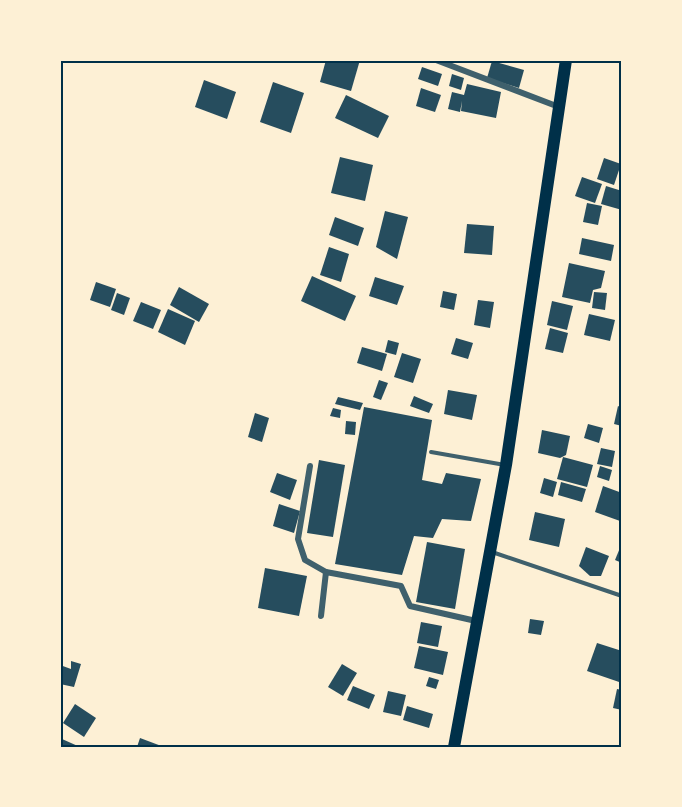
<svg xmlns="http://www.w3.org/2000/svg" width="682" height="807" viewBox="0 0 682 807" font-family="Quicksand,sans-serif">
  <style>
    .building { fill: #264d5e }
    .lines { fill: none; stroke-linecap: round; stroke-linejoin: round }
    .service { stroke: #3f606c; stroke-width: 4 }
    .minor { stroke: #3f606c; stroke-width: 6 }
    .trunk { stroke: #003049; stroke-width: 12 }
    .neatline { fill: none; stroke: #003049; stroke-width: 2 }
  </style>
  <rect width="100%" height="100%" fill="#fdf0d5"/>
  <g class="building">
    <polygon points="326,60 360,60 351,91 320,82"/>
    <polygon points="492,61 524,70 519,88 487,78"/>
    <polygon points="422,67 442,74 438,86 418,79"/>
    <polygon points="452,74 464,78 461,90 449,86"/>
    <polygon points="204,80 236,92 227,119 195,107"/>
    <polygon points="273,82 304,93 291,133 260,122"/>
    <polygon points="467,84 501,92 496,118 461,111 462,101 460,112 448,109 452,92 464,95"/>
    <polygon points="421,88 441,95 435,112 416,106"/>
    <polygon points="346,95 389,116 378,138 335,118"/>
    <polygon points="340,157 373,165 365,201 331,193"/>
    <polygon points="604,158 621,164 614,185 597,179"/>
    <polygon points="582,177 602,184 595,203 575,196"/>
    <polygon points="606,186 622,191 622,210 601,204"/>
    <polygon points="587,203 602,206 598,225 583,222"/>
    <polygon points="385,211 408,217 397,259 376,247"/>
    <polygon points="335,217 364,228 358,246 329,235"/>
    <polygon points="467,224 494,226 492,255 464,253"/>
    <polygon points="582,238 614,245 611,261 579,254"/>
    <polygon points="329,247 349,254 341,282 320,275"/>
    <polygon points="569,263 605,271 601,288 593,290 590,303 562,297"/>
    <polygon points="312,276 356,296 345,321 301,301"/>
    <polygon points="375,277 404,286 397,305 369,296"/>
    <polygon points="96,282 116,289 110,307 90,300"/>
    <polygon points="179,287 209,304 199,322 170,305"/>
    <polygon points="443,291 457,294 454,310 440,307"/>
    <polygon points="594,292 607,293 605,310 592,308"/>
    <polygon points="117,293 130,298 124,315 111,310"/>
    <polygon points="478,300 494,302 490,328 474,325"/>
    <polygon points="552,301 573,306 567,330 547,325"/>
    <polygon points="141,302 161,310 153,329 133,321"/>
    <polygon points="168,309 195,321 185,345 158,332"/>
    <polygon points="589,314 615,320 610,341 584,335"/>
    <polygon points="550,328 568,333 563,353 545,349"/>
    <polygon points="456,338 473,343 468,359 451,354"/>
    <polygon points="388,340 399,343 396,355 385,352"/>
    <polygon points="362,347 387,354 382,371 357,363"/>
    <polygon points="402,353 421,359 413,383 394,377"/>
    <polygon points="379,380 388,383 381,400 373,397"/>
    <polygon points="448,390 477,395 472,420 444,414"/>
    <polygon points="414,396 433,404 429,413 410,406"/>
    <polygon points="338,397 363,403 360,410 335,404"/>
    <polygon points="618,406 622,408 622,426 614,424"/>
    <polygon points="364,407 432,420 422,480 442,484 446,473 481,479 471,521 442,519 433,538 414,536 402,575 335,564"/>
    <polygon points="333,408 341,410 340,418 330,416"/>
    <polygon points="255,413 269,418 262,442 248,437"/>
    <polygon points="346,421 356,422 355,435 345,434"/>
    <polygon points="588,424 603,428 599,443 584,438"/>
    <polygon points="542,430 570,436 566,455 560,458 538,453"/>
    <polygon points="601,448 615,451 612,467 597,464"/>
    <polygon points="563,457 593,465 587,487 557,479"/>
    <polygon points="319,460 345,465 333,537 307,533"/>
    <polygon points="600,466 612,470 609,481 597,477"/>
    <polygon points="277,473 297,480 290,500 270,492"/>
    <polygon points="544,478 557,482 553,497 540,493"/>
    <polygon points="561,482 586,489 582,502 558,495"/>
    <polygon points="603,486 622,493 620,521 595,512"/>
    <polygon points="279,504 300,511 294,533 273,526"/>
    <polygon points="535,512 565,519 559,547 529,540"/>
    <polygon points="427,542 465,549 455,609 416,602"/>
    <polygon points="622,543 622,563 615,560"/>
    <polygon points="586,547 609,556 601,576 590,576 579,566"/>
    <polygon points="265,568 307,576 299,616 258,608"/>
    <polygon points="530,619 544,621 541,635 528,633"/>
    <polygon points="421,622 442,626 438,647 417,643"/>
    <polygon points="597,643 622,651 622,683 587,671"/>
    <polygon points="419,646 448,652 443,675 414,668"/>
    <polygon points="71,661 81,664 74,687 60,684 60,665 71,669"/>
    <polygon points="342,664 357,673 343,696 328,687"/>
    <polygon points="429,677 439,680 436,689 426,686"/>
    <polygon points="353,686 375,695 369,709 347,700"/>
    <polygon points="617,689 622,690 622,710 613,708"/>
    <polygon points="388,691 406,695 401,716 383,712"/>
    <polygon points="75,704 96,718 84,737 63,723"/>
    <polygon points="407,706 433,714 429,728 403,720"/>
    <polygon points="140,738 164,747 137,747"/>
    <polygon points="62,739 80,747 60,747"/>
  </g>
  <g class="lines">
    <g class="service">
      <polyline points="431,452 505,465"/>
      <polyline points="492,552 622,596"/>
    </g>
    <g class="minor">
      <polyline points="436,60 559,107"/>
      <polyline points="310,466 298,539 305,560 326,572"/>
      <polyline points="321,616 326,572 401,586 410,606 476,621"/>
    </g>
    <polyline class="trunk" points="454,747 506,465 566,60"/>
  </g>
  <rect width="682" height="807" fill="none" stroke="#fdf0d5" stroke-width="123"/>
  <rect x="62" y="62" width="558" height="684" class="neatline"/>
</svg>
